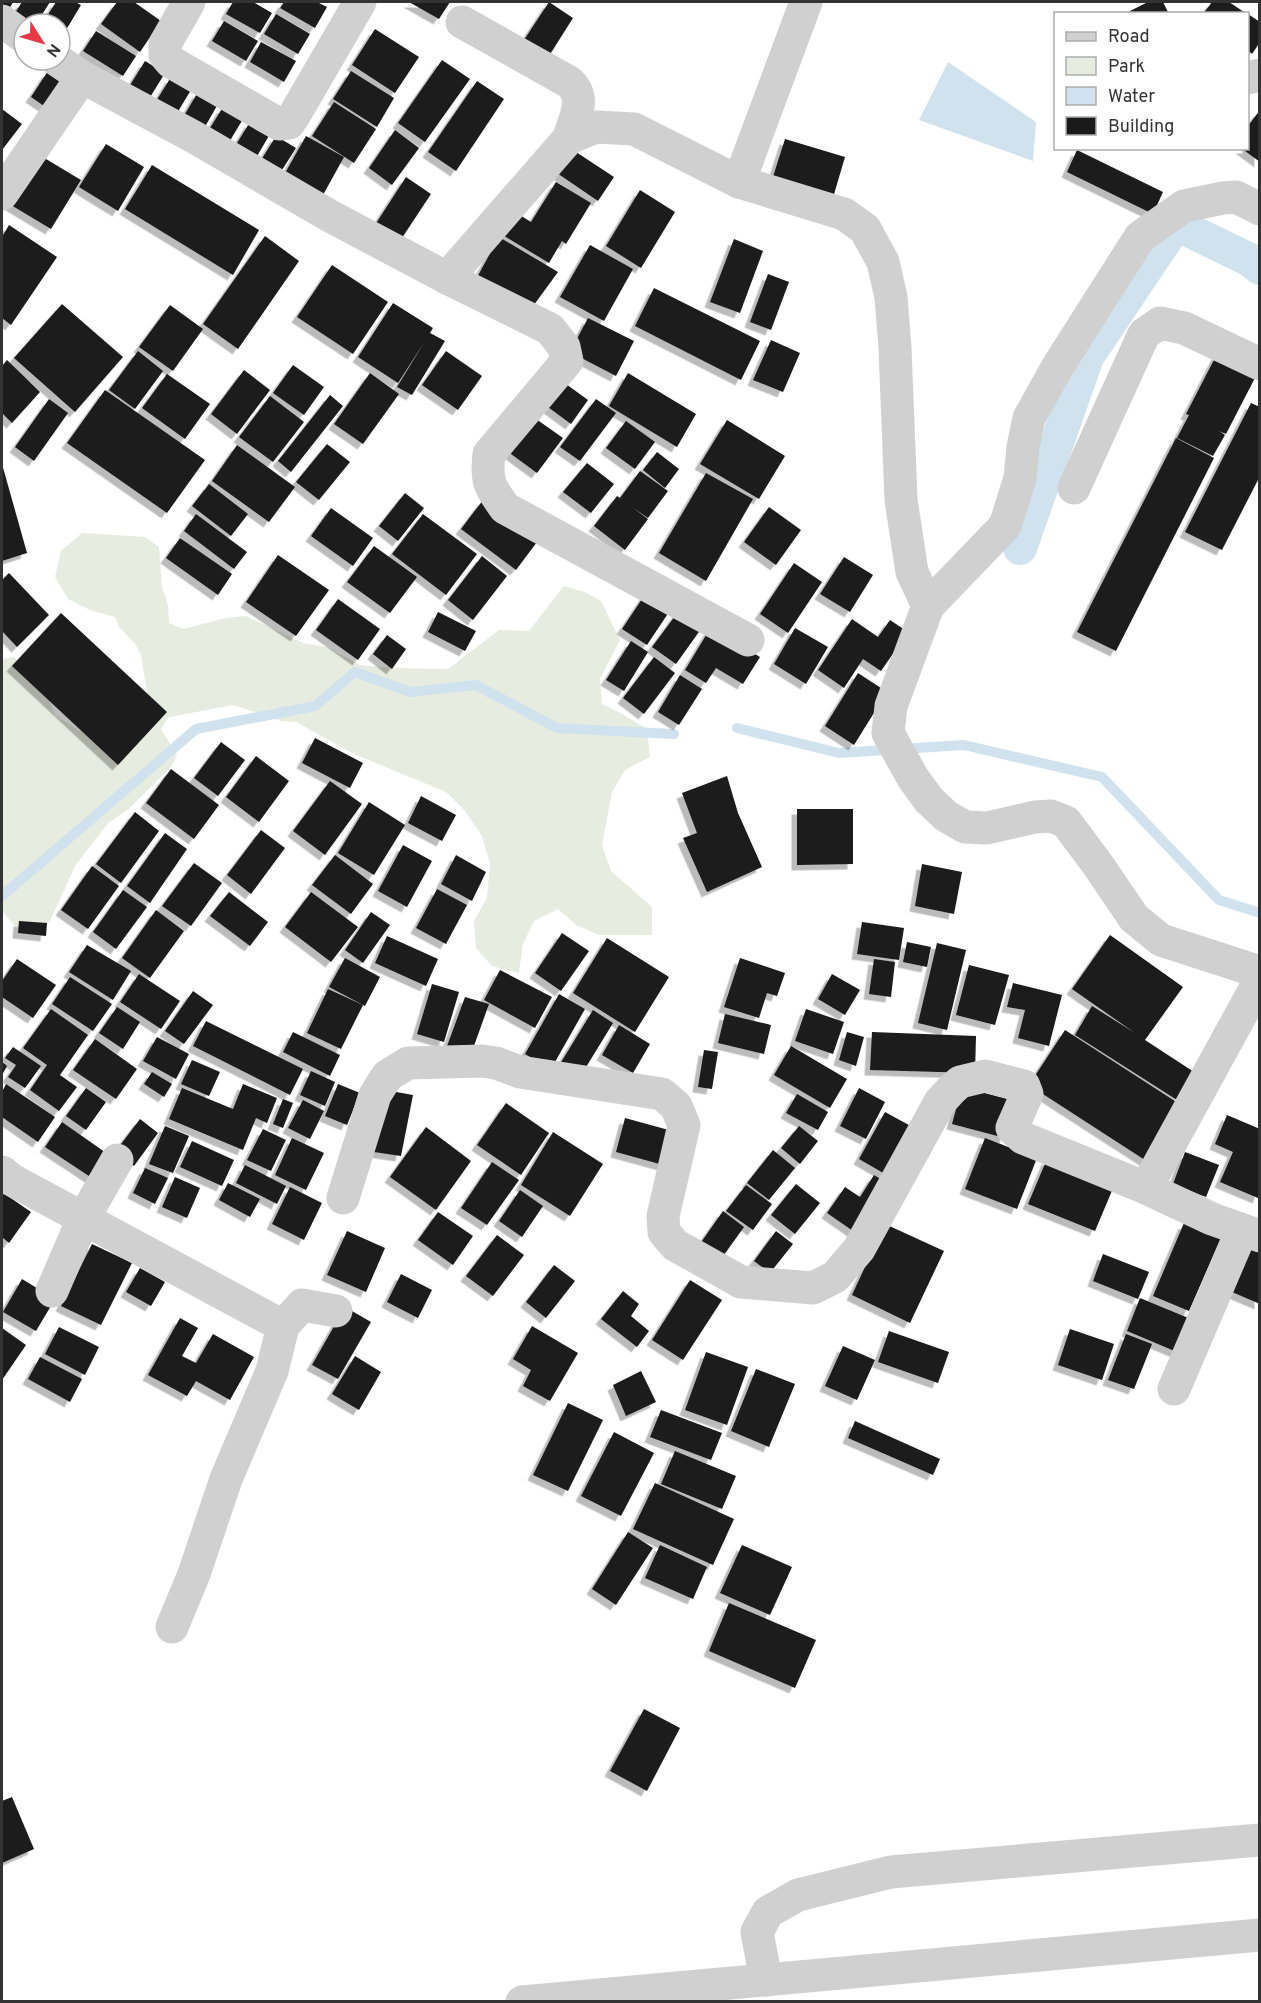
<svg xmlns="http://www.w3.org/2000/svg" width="1261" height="2003" viewBox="0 0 1261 2003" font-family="Overpass,sans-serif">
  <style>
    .green { fill: #e6ecdf }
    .water { fill: #cfe2ee }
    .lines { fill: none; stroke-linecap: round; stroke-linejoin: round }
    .stream { stroke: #cfe2ee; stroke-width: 10 }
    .canal { stroke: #cfe2ee; stroke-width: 34 }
    .building { fill: #1a1a1a; filter: url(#shadow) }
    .street { stroke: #d0d0d0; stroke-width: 33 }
  </style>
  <defs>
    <filter id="shadow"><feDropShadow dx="-5.5" dy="5.5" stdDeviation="0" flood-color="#0004"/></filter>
  </defs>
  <rect width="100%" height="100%" fill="#fff"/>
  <polygon class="green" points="82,533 145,537 159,547 162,587 168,605 169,623 183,629 226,618 246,616 303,643 327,647 360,665 393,668 448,669 499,630 529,631 564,586 585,592 601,601 620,640 600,679 602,704 622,714 647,729 650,757 625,770 612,792 602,845 611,871 652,907 652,935 599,935 576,925 558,909 534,921 523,944 519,973 492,966 476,948 474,921 487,898 490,864 482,836 465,811 446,792 354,754 296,722 281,721 234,705 169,717 161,729 177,755 171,767 129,809 108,823 75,866 50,921 38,932 15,926 2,911 2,659 13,657 39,674 55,715 80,731 96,730 136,718 147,693 141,655 136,645 119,627 115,617 90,610 68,599 55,577 61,551"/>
  <polygon class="water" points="948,62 1036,122 1033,161 919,120"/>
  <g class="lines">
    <g class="stream">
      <polyline points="737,728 839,753 964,745 1102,777 1219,900 1260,913"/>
      <polyline points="2,896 196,729 315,706 355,672 410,692 476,685 557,728 674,734"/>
    </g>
    <polyline class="canal" points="1020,548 1087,357 1176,224 1250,260 1260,268"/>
  </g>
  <g class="building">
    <polygon points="2,2 13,2 8,11 2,7"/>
    <polygon points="22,2 50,2 36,24 32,24 15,13"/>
    <polygon points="56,2 75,2 81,5 60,40 60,24 42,24"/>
    <polygon points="117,2 134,2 161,21 140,52 101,24"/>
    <polygon points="233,2 253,2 272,13 260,33 226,14"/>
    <polygon points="284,2 317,2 327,7 315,28 280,8"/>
    <polygon points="409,2 450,2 439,19"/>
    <polygon points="549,2 573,18 549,56 524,40"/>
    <polygon points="1148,2 1163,2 1169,14 1124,14"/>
    <polygon points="1212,2 1229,2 1247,14 1203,14"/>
    <polygon points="276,14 310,34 298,54 264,34"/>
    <polygon points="1248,14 1260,22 1260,42 1252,54 1248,50"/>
    <polygon points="224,21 258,41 246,61 212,41"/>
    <polygon points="375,29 419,57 395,93 352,65"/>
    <polygon points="96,31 136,56 123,76 83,51"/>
    <polygon points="261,42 296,61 284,82 250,62"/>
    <polygon points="442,60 470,79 425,142 398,123"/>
    <polygon points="145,61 165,73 144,107 124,95"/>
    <polygon points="48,71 65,82 47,108 31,97"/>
    <polygon points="351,71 394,98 377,127 333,99"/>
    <polygon points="171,77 191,90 171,123 150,111"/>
    <polygon points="477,81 504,99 456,171 428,152"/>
    <polygon points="198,92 218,104 198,139 178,126"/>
    <polygon points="334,102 376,129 354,163 312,136"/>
    <polygon points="223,107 243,119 222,154 202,141"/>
    <polygon points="2,109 22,124 2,150"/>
    <polygon points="1260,110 1260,162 1241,148 1248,148 1248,126"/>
    <polygon points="250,122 270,134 250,168 229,156"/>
    <polygon points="395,130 419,148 392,185 369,168"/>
    <polygon points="276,136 296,148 275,181 255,170"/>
    <polygon points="306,136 344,157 318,204 280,182"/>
    <polygon points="785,139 845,157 832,201 771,183"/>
    <polygon points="106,144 144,167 118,211 79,187"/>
    <polygon points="573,150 614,177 598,201 557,173"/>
    <polygon points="1077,150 1163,192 1153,214 1067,172"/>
    <polygon points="36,153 81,180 51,229 6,202"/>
    <polygon points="152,165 259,230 233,275 125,209"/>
    <polygon points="406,177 431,194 398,244 373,228"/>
    <polygon points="556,182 591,203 566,244 562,241 549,263 501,234 515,212 531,222"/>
    <polygon points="640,190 675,212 641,268 606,246"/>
    <polygon points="9,225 57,257 11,325 2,318 2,237"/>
    <polygon points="265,236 299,261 238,349 203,324"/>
    <polygon points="499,237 558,272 528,313 474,283"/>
    <polygon points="734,239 763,251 740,313 710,302"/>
    <polygon points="590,245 633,269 604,321 560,297"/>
    <polygon points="332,265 388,302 353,354 297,317"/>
    <polygon points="768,274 789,282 771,330 750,322"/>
    <polygon points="654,288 760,341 741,380 635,326"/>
    <polygon points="393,303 433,328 430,333 445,341 412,395 397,387 425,341 398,383 358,357"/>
    <polygon points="62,304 123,357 75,412 14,358"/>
    <polygon points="170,305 203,329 173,371 139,347"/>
    <polygon points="588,318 634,341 616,376 570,352"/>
    <polygon points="771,340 800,353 783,392 753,380"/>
    <polygon points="138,351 163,371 135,409 109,390"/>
    <polygon points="446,351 482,376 458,410 422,385"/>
    <polygon points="1217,354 1257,374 1226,434 1219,431 1225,435 1213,456 1177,438 1189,415 1186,414"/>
    <polygon points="7,360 40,392 12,423 2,413 2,366"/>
    <polygon points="293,365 324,387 304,415 273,393"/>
    <polygon points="244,370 270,390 237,434 211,414"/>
    <polygon points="370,373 399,394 363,444 334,424"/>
    <polygon points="628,373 696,414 677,447 609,406"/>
    <polygon points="167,374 210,404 185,439 142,408"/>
    <polygon points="555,376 588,400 571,424 537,399"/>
    <polygon points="105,390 205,460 167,513 67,443"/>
    <polygon points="330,395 343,406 291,472 278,461"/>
    <polygon points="270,396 304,422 273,462 239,437"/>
    <polygon points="49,399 68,413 34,461 15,447"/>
    <polygon points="596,399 616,413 580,461 560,447"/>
    <polygon points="1251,403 1260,407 1260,476 1222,550 1185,532"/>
    <polygon points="529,414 563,438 537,473 503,448"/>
    <polygon points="727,420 785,456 759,499 700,464"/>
    <polygon points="626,421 655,442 635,469 606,448"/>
    <polygon points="1176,438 1214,458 1116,651 1077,632"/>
    <polygon points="327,444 350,462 319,500 296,482"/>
    <polygon points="237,445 295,487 269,522 212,481"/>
    <polygon points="657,452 679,469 665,488 643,470"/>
    <polygon points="587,463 614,484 591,513 563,492"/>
    <polygon points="2,464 27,553 2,561"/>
    <polygon points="640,471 668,491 648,518 632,507 648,519 625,550 594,526 617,496 620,498"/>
    <polygon points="706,473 753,499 706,581 659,553"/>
    <polygon points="209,484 248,514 231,536 192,506"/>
    <polygon points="405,493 424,508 398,541 379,526"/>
    <polygon points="483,500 537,542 516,570 461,529"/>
    <polygon points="769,507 801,530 776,565 744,542"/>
    <polygon points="331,508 373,538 353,566 311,536"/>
    <polygon points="196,514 247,552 234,569 184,531"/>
    <polygon points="423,514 477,554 446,595 392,554"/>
    <polygon points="180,538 232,574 218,595 166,558"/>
    <polygon points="374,546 417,577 390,613 347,582"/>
    <polygon points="278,555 329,590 296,636 246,602"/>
    <polygon points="482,556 507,576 473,620 448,600"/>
    <polygon points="844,557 873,575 850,612 820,594"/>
    <polygon points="794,563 822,582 788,633 760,614"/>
    <polygon points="9,573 49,615 17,647 2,631 2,580"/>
    <polygon points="646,593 671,609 647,645 622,629"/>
    <polygon points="338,599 380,629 358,660 316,630"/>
    <polygon points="438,612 476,631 465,651 428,632"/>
    <polygon points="678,612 701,629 676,664 652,647"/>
    <polygon points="61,613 167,712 118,765 12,666"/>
    <polygon points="852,619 878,637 890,620 908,632 881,671 863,659 844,688 818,670"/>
    <polygon points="711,627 760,657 743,684 716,668 706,683 685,670"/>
    <polygon points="795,628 828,647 806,684 774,664"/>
    <polygon points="387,635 406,649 392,669 373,654"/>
    <polygon points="631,641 648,652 624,691 606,680"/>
    <polygon points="654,657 675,673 644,714 623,698"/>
    <polygon points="858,673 887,692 854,745 825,726"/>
    <polygon points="680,675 702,689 679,725 658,712"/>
    <polygon points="315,738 363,763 350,788 302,763"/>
    <polygon points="221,742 245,760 218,796 194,778"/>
    <polygon points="256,756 289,781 259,822 226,797"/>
    <polygon points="171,769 219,805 194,839 146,803"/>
    <polygon points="727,776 738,813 762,867 707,892 683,838 697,833 682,793"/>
    <polygon points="330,781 362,804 325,855 293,831"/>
    <polygon points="421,796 456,815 442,841 408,823"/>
    <polygon points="369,802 405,825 374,875 338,853"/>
    <polygon points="797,809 853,809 853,864 797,865"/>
    <polygon points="135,812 159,831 121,883 96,864"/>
    <polygon points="261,830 285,848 251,894 227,875"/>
    <polygon points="165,833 187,849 150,903 127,886"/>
    <polygon points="403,845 432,861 407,907 378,891"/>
    <polygon points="335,855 373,884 351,914 312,885"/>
    <polygon points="456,855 486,872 472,901 441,884"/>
    <polygon points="194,863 222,883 191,926 162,906"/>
    <polygon points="922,864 962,872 954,914 915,906"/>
    <polygon points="92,866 119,886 88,929 61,910"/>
    <polygon points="437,889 467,905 446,944 416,928"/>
    <polygon points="123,890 147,907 116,949 93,932"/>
    <polygon points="229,892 268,922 250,946 210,916"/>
    <polygon points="311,892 358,927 331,962 285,927"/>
    <polygon points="156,910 184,931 150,978 122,958"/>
    <polygon points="371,912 390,925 363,963 345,950"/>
    <polygon points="19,921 47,923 46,936 18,933"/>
    <polygon points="862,922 904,928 899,960 857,954"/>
    <polygon points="562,933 589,951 561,991 535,973"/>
    <polygon points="1110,935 1183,987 1145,1040 1194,1072 1177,1100 1075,1035 1092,1006 1135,1033 1072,989"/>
    <polygon points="387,936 438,959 426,986 375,963"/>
    <polygon points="607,938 669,977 635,1032 573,993"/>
    <polygon points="907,942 931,947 927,967 903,962"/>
    <polygon points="937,943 966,950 947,1030 918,1023"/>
    <polygon points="87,945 131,971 113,1000 69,972"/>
    <polygon points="345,958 380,977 365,1006 329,987"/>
    <polygon points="740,958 785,973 777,996 767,993 759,1018 724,1007"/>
    <polygon points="17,959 56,985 33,1018 2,997 2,981"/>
    <polygon points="874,959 895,962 891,997 869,994"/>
    <polygon points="969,965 1009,975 995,1025 956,1015"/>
    <polygon points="500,970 552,997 535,1028 484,1000"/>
    <polygon points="139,974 180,1001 161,1029 120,1002"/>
    <polygon points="832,974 860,990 845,1015 818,999"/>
    <polygon points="70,977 112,1004 93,1031 52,1004"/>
    <polygon points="1013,983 1062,995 1049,1046 1018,1038 1025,1010 1007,1007"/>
    <polygon points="432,984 459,992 444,1042 417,1034"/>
    <polygon points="328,989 363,1005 341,1049 307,1033"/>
    <polygon points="193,991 213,1005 184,1044 165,1031"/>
    <polygon points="559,994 585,1009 551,1069 525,1054"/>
    <polygon points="465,997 489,1004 470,1057 446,1049"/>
    <polygon points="117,1007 140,1022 123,1049 99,1033"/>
    <polygon points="51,1009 88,1035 60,1075 77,1087 59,1111 30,1090 47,1065 23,1048"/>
    <polygon points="806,1009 844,1022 833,1054 795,1041"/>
    <polygon points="593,1010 613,1023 580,1077 560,1064"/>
    <polygon points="725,1014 771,1025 764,1054 718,1043"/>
    <polygon points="206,1021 303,1069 290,1095 193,1046"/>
    <polygon points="619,1025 650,1044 633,1073 602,1055"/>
    <polygon points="1065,1030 1184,1107 1148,1162 1029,1085"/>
    <polygon points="293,1032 340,1055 330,1076 283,1052"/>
    <polygon points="847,1032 864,1037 856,1066 839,1060"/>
    <polygon points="872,1032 976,1036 975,1073 870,1070"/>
    <polygon points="157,1037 189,1054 176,1079 143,1061"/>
    <polygon points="95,1039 137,1069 116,1099 73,1070"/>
    <polygon points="791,1046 847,1079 830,1108 774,1075"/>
    <polygon points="13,1047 41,1066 25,1088 8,1077 16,1065 5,1058"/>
    <polygon points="704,1050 718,1052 712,1089 698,1087"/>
    <polygon points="192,1060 220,1072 209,1096 181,1084"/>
    <polygon points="2,1062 7,1066 2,1075"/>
    <polygon points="311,1071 335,1082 325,1106 300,1095"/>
    <polygon points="152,1072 172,1084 164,1097 144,1084"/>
    <polygon points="6,1084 55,1117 38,1142 2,1117 2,1092"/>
    <polygon points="243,1084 277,1098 267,1123 256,1118 243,1150 169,1119 182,1088 233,1109"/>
    <polygon points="338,1084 360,1093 347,1125 325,1116"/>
    <polygon points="962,1087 1015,1101 1005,1138 952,1124"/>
    <polygon points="86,1088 106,1102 86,1130 66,1116"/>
    <polygon points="859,1088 885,1102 866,1139 840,1126"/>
    <polygon points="385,1090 413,1095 401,1156 374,1152"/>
    <polygon points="797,1094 828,1112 818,1130 786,1113"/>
    <polygon points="283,1099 293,1103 283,1128 273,1124"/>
    <polygon points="303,1100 324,1111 310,1139 288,1128"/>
    <polygon points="506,1103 549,1133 521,1175 477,1145"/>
    <polygon points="885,1112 918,1130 892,1178 859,1159"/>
    <polygon points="1227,1115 1260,1129 1260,1193 1258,1198 1220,1182 1233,1152 1215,1144"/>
    <polygon points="625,1118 676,1132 667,1166 616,1152"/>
    <polygon points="140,1119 158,1133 134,1166 115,1152"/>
    <polygon points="62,1122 109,1155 92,1178 45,1147"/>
    <polygon points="165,1126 189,1136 173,1173 149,1164"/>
    <polygon points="799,1126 818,1141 800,1164 781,1148"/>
    <polygon points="426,1127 471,1161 436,1210 390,1177"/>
    <polygon points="263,1129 286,1140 271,1171 247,1160"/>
    <polygon points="553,1132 603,1164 570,1216 521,1185"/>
    <polygon points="292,1138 324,1153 306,1190 275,1175"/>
    <polygon points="985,1138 1037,1158 1017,1209 965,1189"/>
    <polygon points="192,1141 234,1160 222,1186 180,1167"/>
    <polygon points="773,1150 795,1168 769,1200 747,1183"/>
    <polygon points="1185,1152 1219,1165 1206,1197 1173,1184"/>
    <polygon points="1047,1159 1114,1186 1095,1231 1028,1204"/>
    <polygon points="492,1162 519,1180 487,1225 461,1208"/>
    <polygon points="245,1165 286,1186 277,1204 236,1183"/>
    <polygon points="145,1168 168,1178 155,1204 133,1193"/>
    <polygon points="874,1175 889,1184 856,1233 827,1213 845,1187 860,1197"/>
    <polygon points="175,1177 200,1188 187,1218 162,1207"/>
    <polygon points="228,1183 260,1199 250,1217 219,1200"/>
    <polygon points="796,1184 820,1203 795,1234 771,1215"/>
    <polygon points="746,1185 772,1204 753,1230 726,1211"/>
    <polygon points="290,1187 322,1203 304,1240 272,1224"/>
    <polygon points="520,1190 543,1206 522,1237 499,1221"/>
    <polygon points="2,1192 31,1212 9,1243 2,1237"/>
    <polygon points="723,1211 744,1227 716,1266 695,1251"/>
    <polygon points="438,1212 473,1236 453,1265 418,1240"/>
    <polygon points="1184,1223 1221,1238 1189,1311 1153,1296"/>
    <polygon points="885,1224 944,1251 910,1323 852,1295"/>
    <polygon points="347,1231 385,1248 366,1292 327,1275"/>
    <polygon points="776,1231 793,1244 770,1273 754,1261"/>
    <polygon points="497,1235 524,1255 493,1296 466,1276"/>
    <polygon points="1254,1240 1260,1242 1260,1304 1232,1292"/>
    <polygon points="92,1244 132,1263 101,1325 61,1306"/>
    <polygon points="1103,1254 1149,1272 1138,1299 1093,1281"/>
    <polygon points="554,1265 575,1281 546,1318 526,1302"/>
    <polygon points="140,1268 165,1282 151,1306 126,1292"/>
    <polygon points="401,1274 432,1290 418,1318 387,1302"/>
    <polygon points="22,1279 55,1299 36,1331 3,1312"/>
    <polygon points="690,1280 722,1300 683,1360 652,1340"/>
    <polygon points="623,1291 639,1304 631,1316 649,1331 637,1347 601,1319"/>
    <polygon points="1140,1298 1198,1322 1184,1355 1127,1331"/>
    <polygon points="345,1307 371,1322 338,1379 312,1365"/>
    <polygon points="180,1318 198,1328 182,1356 196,1363 213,1334 254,1357 230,1400 196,1381 187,1396 148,1375"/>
    <polygon points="532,1326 578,1353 550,1401 523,1386 531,1370 513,1359"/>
    <polygon points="59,1327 99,1347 85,1375 45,1354"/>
    <polygon points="2,1328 26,1345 2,1380"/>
    <polygon points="1070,1329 1114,1344 1102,1380 1058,1365"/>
    <polygon points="889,1331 949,1352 938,1383 878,1362"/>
    <polygon points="1126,1334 1152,1344 1134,1389 1108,1380"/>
    <polygon points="843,1346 875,1360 857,1400 825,1386"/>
    <polygon points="706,1352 748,1367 727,1425 685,1410"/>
    <polygon points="355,1356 381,1372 359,1410 332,1394"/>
    <polygon points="40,1357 82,1379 70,1402 28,1379"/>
    <polygon points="756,1369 795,1384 769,1447 731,1431"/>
    <polygon points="641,1371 656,1402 626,1416 613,1385"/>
    <polygon points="568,1403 603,1420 568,1491 533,1475"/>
    <polygon points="661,1410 722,1433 711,1460 650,1437"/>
    <polygon points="855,1421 940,1459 933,1475 848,1438"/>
    <polygon points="614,1432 654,1453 621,1516 581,1496"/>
    <polygon points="675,1451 736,1476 722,1509 661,1484"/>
    <polygon points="655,1483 734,1519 713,1565 633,1529"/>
    <polygon points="628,1532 653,1548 616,1605 592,1589"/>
    <polygon points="660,1545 707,1567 693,1599 645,1578"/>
    <polygon points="742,1545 792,1567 770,1615 720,1593"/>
    <polygon points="729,1603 816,1640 795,1688 709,1651"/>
    <polygon points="644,1709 680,1728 647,1791 610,1771"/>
    <polygon points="12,1797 34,1849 2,1863 2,1801"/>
  </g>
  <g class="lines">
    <g class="street">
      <polyline points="189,2 165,44 165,55 171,62 279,124 289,123 295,114 360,2"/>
      <polyline points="2,21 24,37"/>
      <path d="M462 22 569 82C587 98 575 117 569 138"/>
      <path d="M57 60 82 77 194 137 330 216 447 278 550 329 564 347 567 361 489 454C486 481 489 486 505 508L748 640"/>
      <polyline points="1248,78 1260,75"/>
      <polyline points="739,182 806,2"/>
      <polyline points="2,194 82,77"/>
      <polyline points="447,278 569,138 596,127 634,129 739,182 844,214 865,229 883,262 891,297 895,348 901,500 912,572 928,606 891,706 888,733 913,778 929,800 946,816 965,827 987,828 1035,817 1051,816 1066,822 1098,865 1134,918 1161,940 1260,972"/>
      <polyline points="1074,488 1144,334 1160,323 1184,328 1260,364"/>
      <polyline points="928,606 1005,526 1020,478 1023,447 1029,418 1058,366 1140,237 1184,206 1223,198 1236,197 1260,209"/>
      <polyline points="2,1172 12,1180 283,1326"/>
      <polyline points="1146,1188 1260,980"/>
      <polyline points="343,1198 375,1095 387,1076 408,1063 482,1061 496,1063 520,1072 662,1094 676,1106 684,1125 663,1216 664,1232 675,1245 741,1282 813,1288 835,1277 859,1249 940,1102 951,1090 960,1082 985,1076 1024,1086 1027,1094 1012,1128 1023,1138 1146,1188 1212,1219 1260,1236"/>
      <polyline points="52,1291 83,1219 117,1160"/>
      <polyline points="1174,1389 1242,1230"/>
      <polyline points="172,1627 194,1574 226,1479 272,1371 283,1326 302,1305 336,1311"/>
      <polyline points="766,1980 757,1932 768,1912 798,1895 891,1872 1260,1840"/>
      <polyline points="522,2002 1260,1935"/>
    </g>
  </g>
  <rect width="1261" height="2003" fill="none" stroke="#333333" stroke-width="6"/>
  <rect x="1054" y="12" width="195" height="138" fill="#ffffff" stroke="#adadad" stroke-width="1.5"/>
  <rect x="1066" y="32" width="30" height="9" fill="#d0d0d0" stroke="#adadad" stroke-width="1.5"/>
  <text x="1108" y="42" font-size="18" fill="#333333">Road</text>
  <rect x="1066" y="57" width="30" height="18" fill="#e6ecdf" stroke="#adadad" stroke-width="1.5"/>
  <text x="1108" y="72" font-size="18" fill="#333333">Park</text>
  <rect x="1066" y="87" width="30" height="18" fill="#cfe2ee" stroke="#adadad" stroke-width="1.5"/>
  <text x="1108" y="102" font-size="18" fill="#333333">Water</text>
  <rect x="1066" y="117" width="30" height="18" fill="#1a1a1a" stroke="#adadad" stroke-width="1.5"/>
  <text x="1108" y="132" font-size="18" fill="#333333">Building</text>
  <g transform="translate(42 42) rotate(127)"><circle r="28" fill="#ffffff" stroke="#adadad" stroke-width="1.5"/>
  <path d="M0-4.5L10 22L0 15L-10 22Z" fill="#e63946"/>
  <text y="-9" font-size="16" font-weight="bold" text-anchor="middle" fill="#333333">N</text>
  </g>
</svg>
